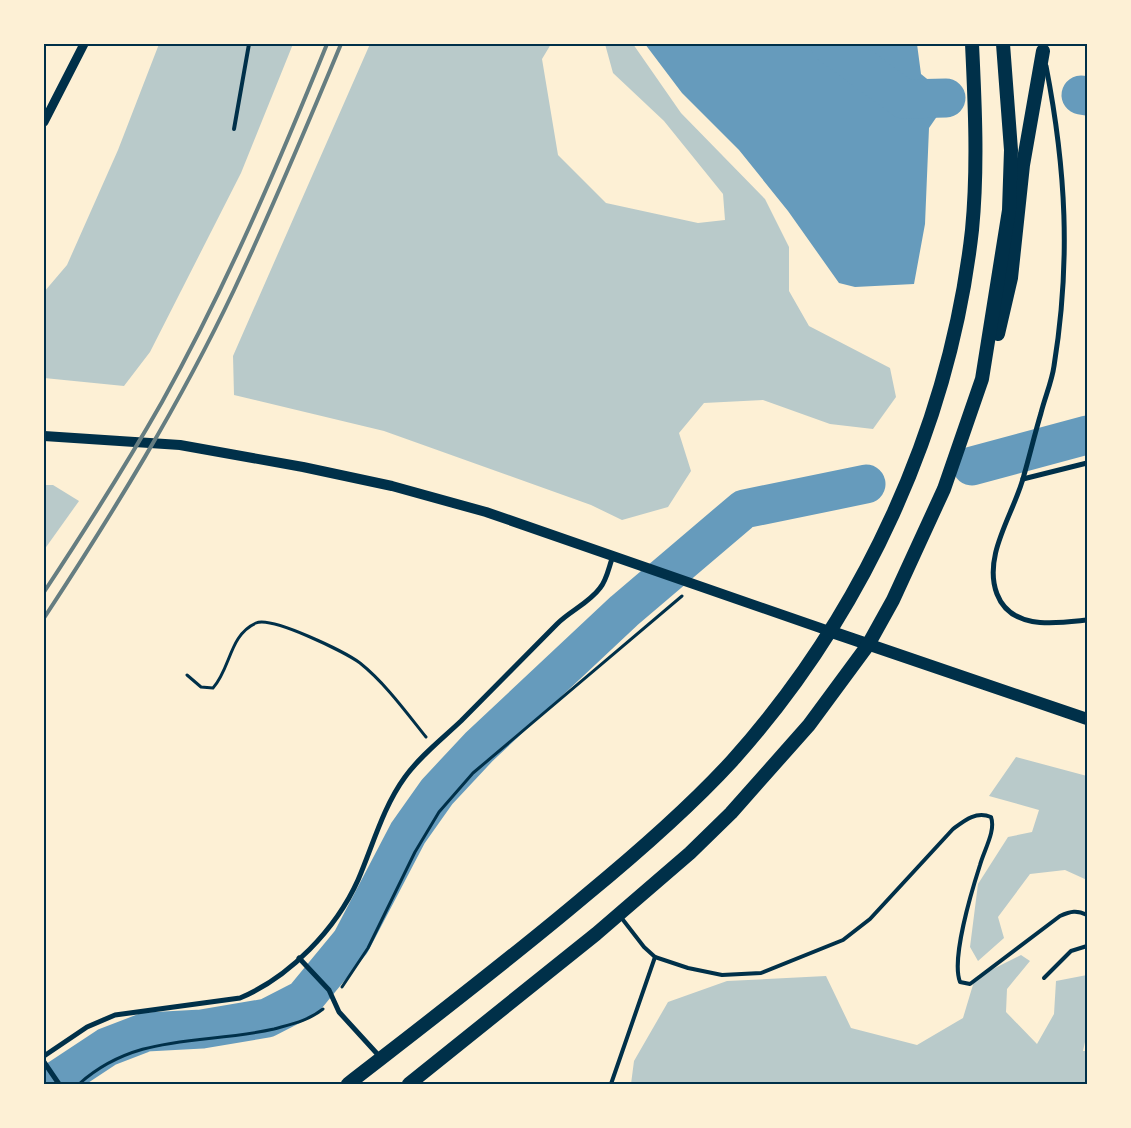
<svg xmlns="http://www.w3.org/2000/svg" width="1131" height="1128" viewBox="0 0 1131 1128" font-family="'DM Sans',sans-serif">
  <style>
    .green { fill: #b9caca }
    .water { fill: #669bbc }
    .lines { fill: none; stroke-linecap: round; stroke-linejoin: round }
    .river { stroke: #669bbc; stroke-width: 39 }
    .path { stroke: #003049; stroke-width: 3 }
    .service { stroke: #003049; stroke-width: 4 }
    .minor { stroke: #003049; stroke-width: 5 }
    .tertiary { stroke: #003049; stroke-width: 9 }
    .secondary { stroke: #003049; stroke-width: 10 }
    .primary { stroke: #003049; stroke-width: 12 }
    .trunk { stroke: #003049; stroke-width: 14 }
    .rail { stroke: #657d81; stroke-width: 4 }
    .neatline { fill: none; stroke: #003049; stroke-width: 2 }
  </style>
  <rect width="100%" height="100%" fill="#fdf0d5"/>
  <g class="green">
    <polygon points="159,44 293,44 241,173 150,352 124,386 44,378 44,292 67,265 118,150"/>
    <polygon points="370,44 551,44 542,59 558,155 606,203 698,223 725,220 723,194 664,121 613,73 605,44 633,44 681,113 765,199 789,247 789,291 809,326 890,368 896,397 873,429 830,424 763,400 704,403 679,433 691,471 668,507 622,520 591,505 384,431 234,395 233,356"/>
    <polygon points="44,485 53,485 79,501 44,550"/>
    <polygon points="1016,757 1087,776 1087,880 1065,870 1030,874 998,917 1004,938 978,961 970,947 978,884 1008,837 1032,832 1039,810 989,796"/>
    <polygon points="1021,955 1030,961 1007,989 1006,1012 1037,1044 1054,1014 1056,981 1087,975 1087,1033 1083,1051 1087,1051 1087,1084 631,1084 634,1061 668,1002 727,981 826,976 851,1028 917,1045 963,1018 975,978"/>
  </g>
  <polygon class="water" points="645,44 917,44 921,74 937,87 940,112 929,128 925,224 914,284 855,287 839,283 788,211 739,150 682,93"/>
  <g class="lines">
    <g class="river">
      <polyline points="830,44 904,99 946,98"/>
      <polyline points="1081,95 1087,96"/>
      <polyline points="972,466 1087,435"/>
      <polyline points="51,1084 107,1047 146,1032 202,1029 267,1018 304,999 351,942 408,833 437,792 479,747 624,611 744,509 866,484"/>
    </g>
    <g class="path">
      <path d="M187 675 201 687 213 688C231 668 229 635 256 623 272 616 345 652 360 663 385 683 406 712 426 737"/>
      <polyline points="342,987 368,948 415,852 439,812 473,773 682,596"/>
      <path d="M79 1084C137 1032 203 1045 274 1029 292 1024 308 1021 323 1009"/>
    </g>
    <g class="service">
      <polyline points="234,129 249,44"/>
      <path d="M620 916 644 947 655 957 688 968 722 975 761 973 843 940 870 919 953 829C965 820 976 811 991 817 996 831 984 850 980 865 972 890 951 959 960 982L970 984 1060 916C1071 911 1077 910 1087 915"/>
      <polyline points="1044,978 1071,951 1087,946"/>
      <polyline points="611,1084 655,957"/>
    </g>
    <g class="minor">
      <path d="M1046 66C1066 169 1071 261 1054 366 1052 381 1045 397 1041 413 1035 433 1030 454 1024 475 1015 512 982 555 997 594 1011 631 1057 623 1087 620"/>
      <polyline points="1023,479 1087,463"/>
      <polyline points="299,958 329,990 339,1012 381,1058"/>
      <path d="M44 1056 87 1027 115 1015 240 998C290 977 336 929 358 880 373 845 383 807 405 777 421 755 442 739 461 721 493 689 525 656 557 624 570 611 589 603 600 588 607 580 609 566 613 556"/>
      <polyline points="44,1062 59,1084"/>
    </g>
    <polyline class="tertiary" points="44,122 84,44"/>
    <polyline class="secondary" points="44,436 180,445 303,467 392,486 486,512 829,631"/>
    <polyline class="primary" points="829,631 1087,719"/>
    <g class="trunk">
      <polyline points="998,334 1011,278 1023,165 1043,51"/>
      <path d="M348 1084C428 1022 508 961 585 896 636 854 687 810 732 761 863 615 950 426 972 230 978 169 975 105 972 44"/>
      <polyline points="409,1084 596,934 690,853 731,813 809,725 868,645 893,600 944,489 982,379 1009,210 1011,150 1003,44"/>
    </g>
    <g class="rail">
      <path d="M44 592C85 530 125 467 162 402 226 287 278 165 327 44"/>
      <path d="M44 618C113 513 180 404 234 290 272 209 307 126 341 44"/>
    </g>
  </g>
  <rect width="1131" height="1128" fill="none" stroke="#fdf0d5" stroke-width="90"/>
  <rect x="45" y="45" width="1041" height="1038" class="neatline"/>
</svg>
